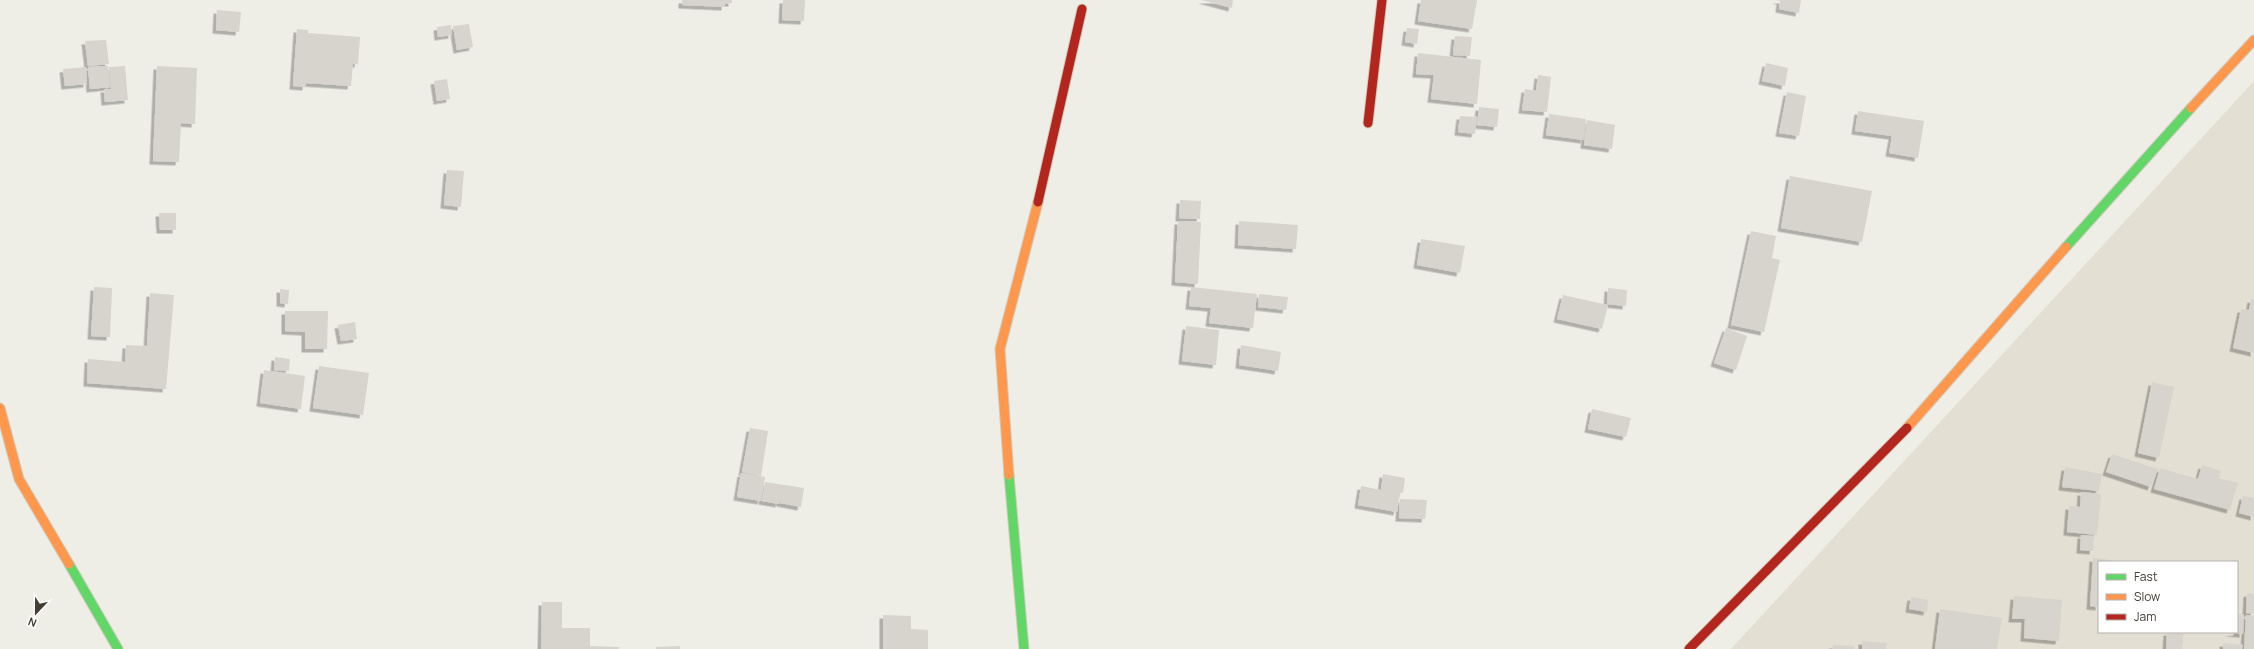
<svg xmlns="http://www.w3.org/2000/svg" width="2254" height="649" viewBox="0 0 2254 649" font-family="Manrope,sans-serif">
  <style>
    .residential { fill: #e3dfd3; fill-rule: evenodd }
    .building { fill: #d6d4cd; filter: url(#shadow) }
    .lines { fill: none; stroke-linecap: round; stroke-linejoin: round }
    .fast-casing { stroke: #cfcbbe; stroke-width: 11 }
    .slow-casing { stroke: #cfcbbe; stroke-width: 11 }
    .jam-casing { stroke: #cfcbbe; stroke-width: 11 }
    .fast { stroke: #63d668; stroke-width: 9 }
    .slow { stroke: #ff974d; stroke-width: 9 }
    .jam { stroke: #b3261e; stroke-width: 9 }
  </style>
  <defs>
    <filter id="shadow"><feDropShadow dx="-3.5" dy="3.5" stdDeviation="0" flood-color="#0004"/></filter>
  </defs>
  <rect width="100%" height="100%" fill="#eeede6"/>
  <path class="residential" d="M2254 81V649H1731ZM2099 562H2237V632H2099Z"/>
  <g class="building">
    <polygon points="682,0 732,0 732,3 725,3 725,7 682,5"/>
    <polygon points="783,0 805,0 804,21 782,20"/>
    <polygon points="1202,0 1233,0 1232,8"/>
    <polygon points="1421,0 1477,0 1472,29 1418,21"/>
    <polygon points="1776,0 1801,0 1799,13 1779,9 1780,1"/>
    <polygon points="217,10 241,12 239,32 216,30"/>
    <polygon points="469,24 473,47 457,50 453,26"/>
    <polygon points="451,25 452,35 438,37 437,27"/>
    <polygon points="1407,28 1419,29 1417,44 1405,42"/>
    <polygon points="297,29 308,30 308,33 360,37 358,64 353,64 351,86 306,83 306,87 293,86"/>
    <polygon points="1455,36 1472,37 1470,56 1453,55"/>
    <polygon points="106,40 109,64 88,66 85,41"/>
    <polygon points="1418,53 1481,60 1477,104 1431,99 1434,75 1416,74"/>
    <polygon points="1766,63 1788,68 1785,86 1762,81"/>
    <polygon points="108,66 110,87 90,89 88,67"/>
    <polygon points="125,66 128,100 105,102 104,89 111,89 109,67"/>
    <polygon points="157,66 197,68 195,124 181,123 179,162 153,161"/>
    <polygon points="86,67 87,84 65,86 63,69"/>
    <polygon points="1538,75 1551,77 1547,112 1522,110 1525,89 1536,91"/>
    <polygon points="447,79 450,99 437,101 434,81"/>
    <polygon points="1787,92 1806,96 1799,136 1779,133"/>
    <polygon points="1479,107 1499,109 1497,127 1477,125"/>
    <polygon points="1858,111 1924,121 1918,158 1889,153 1892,136 1855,131"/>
    <polygon points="1549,114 1586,119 1584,140 1546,135"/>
    <polygon points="1460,116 1477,117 1475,134 1458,132"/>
    <polygon points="1587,120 1615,125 1612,149 1584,145"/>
    <polygon points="447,170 464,171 461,207 444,205"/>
    <polygon points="1790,176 1872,191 1862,242 1781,228"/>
    <polygon points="1180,200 1201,201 1200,219 1179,218"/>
    <polygon points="159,213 176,213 176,230 160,230"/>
    <polygon points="1178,221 1201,222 1198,284 1175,282"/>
    <polygon points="1239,221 1298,225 1296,249 1238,245"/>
    <polygon points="1751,231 1776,236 1772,258 1780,260 1764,332 1731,325"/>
    <polygon points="1421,239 1465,246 1460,273 1417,265"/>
    <polygon points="94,287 112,288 110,337 91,336"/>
    <polygon points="1191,287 1257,294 1253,328 1209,323 1211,308 1189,306"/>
    <polygon points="1608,288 1627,290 1626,306 1607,304"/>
    <polygon points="280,289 289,290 288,304 280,303"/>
    <polygon points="150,293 174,295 166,389 87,383 88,359 125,362 126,345 147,346"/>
    <polygon points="1259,294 1288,297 1286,310 1258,307"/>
    <polygon points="1563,295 1608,305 1602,329 1557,319"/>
    <polygon points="2251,299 2254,300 2254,353 2233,348 2241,309 2249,310"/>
    <polygon points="285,311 328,311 327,349 305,349 305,332 285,331"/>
    <polygon points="355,322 357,339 341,341 338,325"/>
    <polygon points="1186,326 1219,330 1216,365 1182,361"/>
    <polygon points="1726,328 1747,336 1736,370 1714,363"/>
    <polygon points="1241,345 1281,352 1278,371 1239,365"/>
    <polygon points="275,357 290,359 289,371 274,370"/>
    <polygon points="319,366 369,373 363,415 313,408"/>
    <polygon points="264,370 305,376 301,409 260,403"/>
    <polygon points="2152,382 2174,387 2159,458 2138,453"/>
    <polygon points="1592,409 1631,418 1626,437 1588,429"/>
    <polygon points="750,428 768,431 761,476 742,472"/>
    <polygon points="2112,454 2158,469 2151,487 2106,472"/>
    <polygon points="2202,465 2221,471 2219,478 2238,483 2230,510 2154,489 2160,468 2198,479"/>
    <polygon points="2065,467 2102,474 2099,491 2062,487"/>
    <polygon points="741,473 765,477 761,501 737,497"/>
    <polygon points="1383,474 1405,478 1403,493 1396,492 1400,494 1397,512 1358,505 1361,486 1381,490"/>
    <polygon points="765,482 804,488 801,507 780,503 780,498 779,504 762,501"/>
    <polygon points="2081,492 2101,494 2097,535 2067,532 2069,506 2080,507"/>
    <polygon points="2243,496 2254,498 2254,517 2239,513"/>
    <polygon points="1400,499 1427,500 1425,519 1399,518"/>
    <polygon points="2081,535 2094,536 2093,551 2080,550"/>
    <polygon points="2093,558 2112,560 2112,562 2099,562 2099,607 2090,606"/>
    <polygon points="2247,593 2254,594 2254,614 2246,613"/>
    <polygon points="2014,596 2062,600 2059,641 2024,638 2025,619 2012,619"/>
    <polygon points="1911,597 1928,600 1927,612 1909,609"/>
    <polygon points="542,602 562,602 562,628 590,628 590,646 619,647 619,649 541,649"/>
    <polygon points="1940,609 2002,618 1997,649 1935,649"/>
    <polygon points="2237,614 2244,615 2243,634 2228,633 2237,632"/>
    <polygon points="883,615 911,616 911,629 928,630 928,649 883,649"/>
    <polygon points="2246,615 2254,616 2254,649 2244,649"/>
    <polygon points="2167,632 2184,632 2182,649 2166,649"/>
    <polygon points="1862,641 1887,643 1886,649 1862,649"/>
    <polygon points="2223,643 2243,645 2242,649 2223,649"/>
    <polygon points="1833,645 1854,646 1854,649 1832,649"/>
    <polygon points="680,646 680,649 656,649 656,647"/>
  </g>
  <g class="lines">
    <g class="fast-casing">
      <g id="fast">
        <polyline points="2066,247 2191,108"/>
        <polyline points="1009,475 1024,649"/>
        <polyline points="69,564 118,649"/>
      </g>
    </g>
    <g class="slow-casing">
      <g id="slow">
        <polyline points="2191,108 2254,40"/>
        <polyline points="0,408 19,479 69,564"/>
        <polyline points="1907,428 2066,247"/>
        <polyline points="1009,475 1000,349 1038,202"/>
      </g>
    </g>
    <g class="jam-casing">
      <g id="jam">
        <polyline points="1368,123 1382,0"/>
        <polyline points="1038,202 1082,9"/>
        <polyline points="1689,649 1907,428"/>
      </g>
    </g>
    <use href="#fast" class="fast"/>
    <use href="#slow" class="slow"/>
    <use href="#jam" class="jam"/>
  </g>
  <rect x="2098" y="561" width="140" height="72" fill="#ffffff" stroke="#b4b1ad"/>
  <rect x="2106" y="574" width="20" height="6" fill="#63d668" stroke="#b4b1ad"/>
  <text x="2134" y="581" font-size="12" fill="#433d33">Fast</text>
  <rect x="2106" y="594" width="20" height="6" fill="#ff974d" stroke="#b4b1ad"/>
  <text x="2134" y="601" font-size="12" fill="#433d33">Slow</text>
  <rect x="2106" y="614" width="20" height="6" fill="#b3261e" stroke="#b4b1ad"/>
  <text x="2134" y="621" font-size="12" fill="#433d33">Jam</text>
  <g transform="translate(36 613) rotate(202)" stroke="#ffffff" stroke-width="3" paint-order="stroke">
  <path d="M0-3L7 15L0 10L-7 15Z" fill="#433d33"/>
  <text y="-6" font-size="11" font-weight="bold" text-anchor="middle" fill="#433d33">N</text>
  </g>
</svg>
